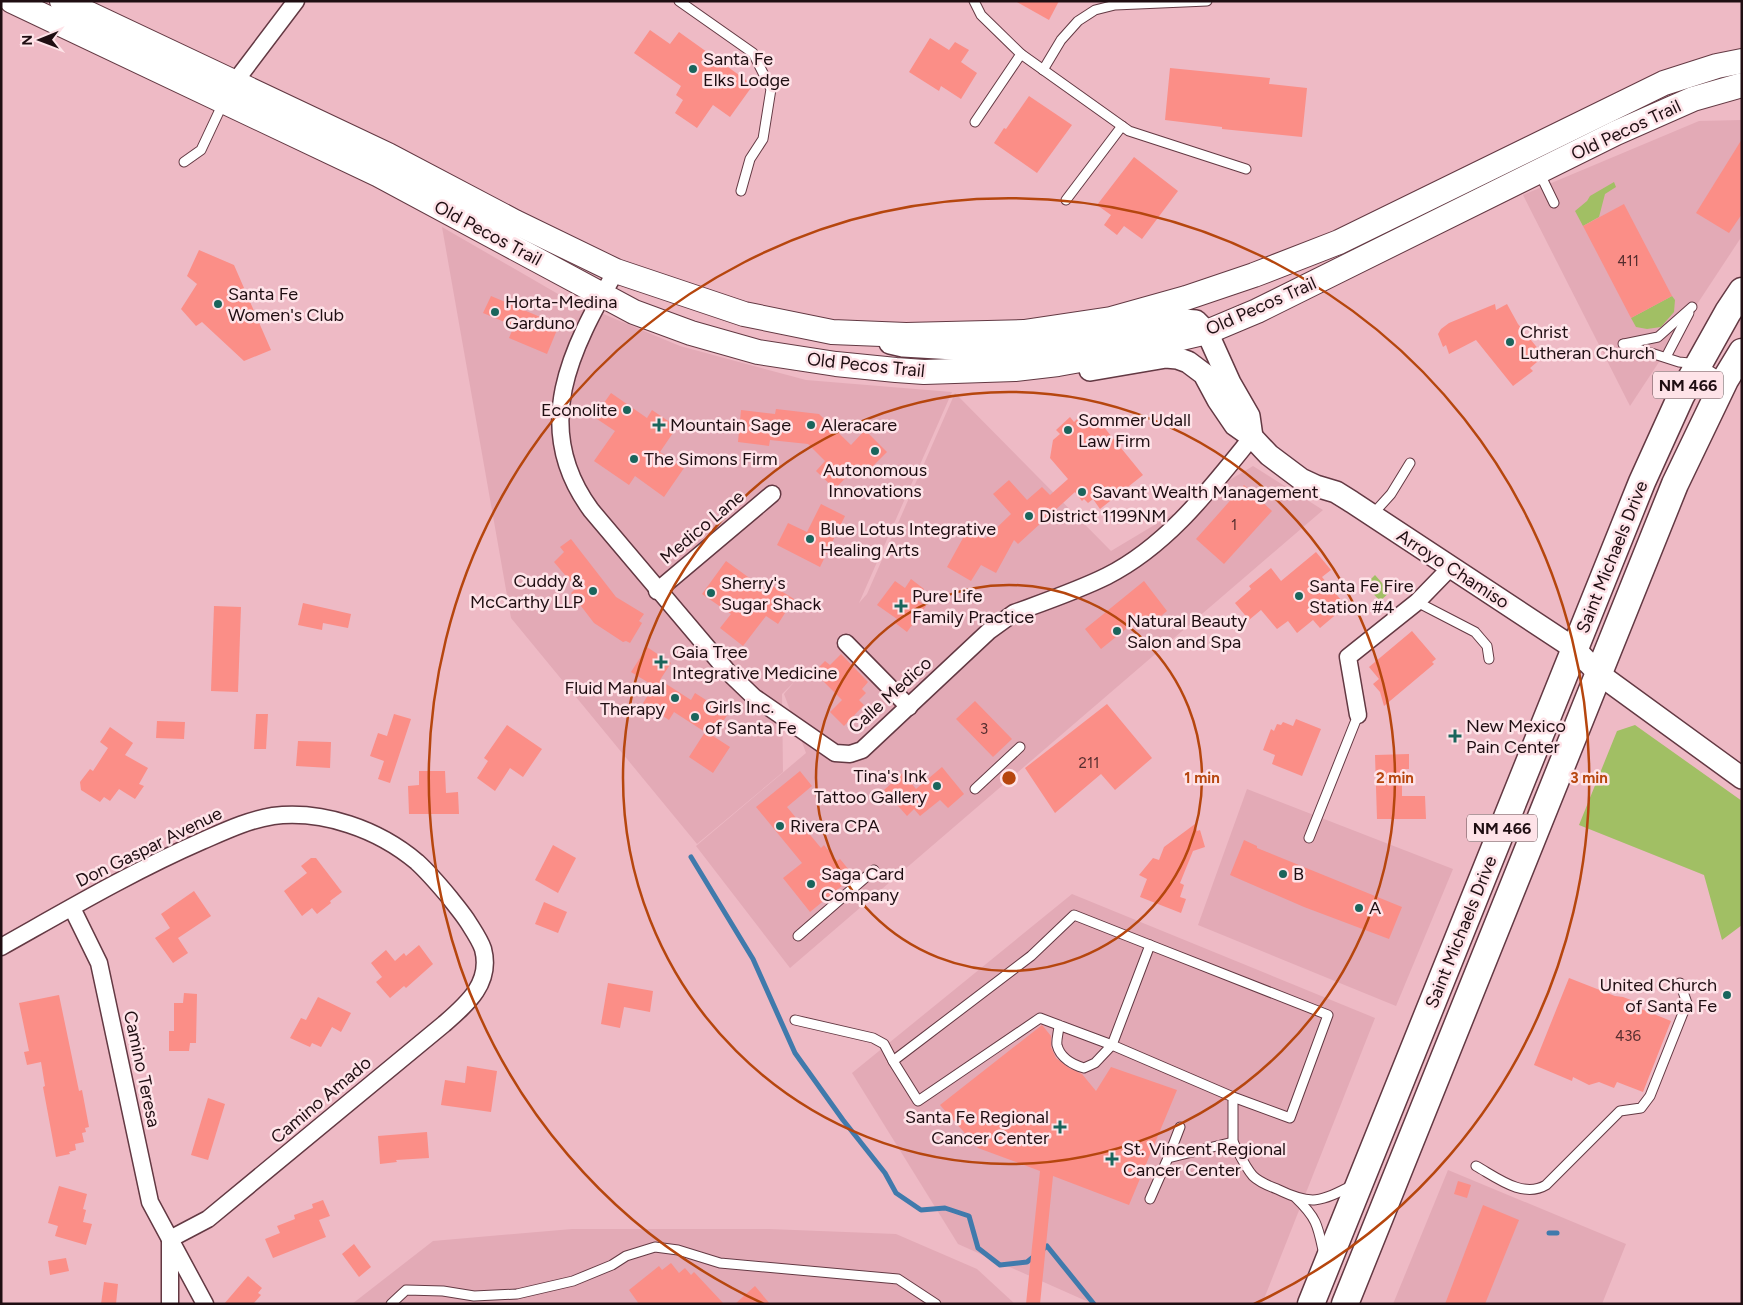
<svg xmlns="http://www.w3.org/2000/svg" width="1743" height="1305" viewBox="0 0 1743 1305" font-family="Figtree,sans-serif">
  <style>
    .built { fill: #e3aab6 }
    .green { fill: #a1bf64 }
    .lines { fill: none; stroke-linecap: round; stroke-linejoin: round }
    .stream { stroke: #407aac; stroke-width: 5 }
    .building { fill: #fb8e87 }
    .service-casing { stroke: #633943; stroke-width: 11 }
    .minor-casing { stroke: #633943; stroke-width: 19 }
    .tertiary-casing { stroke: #633943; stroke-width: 24 }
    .secondary-casing { stroke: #633943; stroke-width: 26 }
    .primary-casing { stroke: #633943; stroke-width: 29 }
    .service { stroke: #fff; stroke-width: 9 }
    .minor { stroke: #fff; stroke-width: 16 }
    .tertiary { stroke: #fff; stroke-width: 21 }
    .secondary { stroke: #fff; stroke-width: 24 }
    .primary { stroke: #fff; stroke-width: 26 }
    .ring { fill: none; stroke: #b6460e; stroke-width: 2.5 }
    .poi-dot { fill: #1a655c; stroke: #fee3e8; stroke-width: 2 }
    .labels { text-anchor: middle; stroke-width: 5; stroke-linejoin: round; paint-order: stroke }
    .number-label { font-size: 15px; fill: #562e2f }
    .shield { fill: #fee3e8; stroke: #624e52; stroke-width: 1 }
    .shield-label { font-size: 16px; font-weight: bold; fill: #1f0e12 }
    .poi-label { font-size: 18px; fill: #1f0e12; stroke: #fee3e8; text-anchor: start }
    .street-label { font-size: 18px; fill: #1f0e12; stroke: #fee3e8 }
    .centre { fill: #b6460e; stroke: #fee3e8; stroke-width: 2.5 }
    .ring-label { font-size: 15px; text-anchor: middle; font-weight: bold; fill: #b6460e; stroke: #fee3e8; stroke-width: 5; stroke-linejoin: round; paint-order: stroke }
  </style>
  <rect width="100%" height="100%" fill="#eebac5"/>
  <g class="built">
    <polygon points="1742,120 1742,236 1630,406 1523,195 1699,121"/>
    <polygon points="442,227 565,298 680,346 806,380 952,392 859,603 867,594 955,393 1111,551 1253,466 1323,510 790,968 696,846 806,753 784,694 795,681 782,694 783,772 697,844 511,618"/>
    <polygon points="1247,789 1453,869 1396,1006 1198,925"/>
    <polygon points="1072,894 1375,1018 1262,1304 1093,1304 958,1244 852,1073"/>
    <polygon points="1448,1170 1626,1244 1602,1304 1393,1304"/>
    <polygon points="572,1229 769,1229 896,1234 977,1269 1015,1304 352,1304 433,1241"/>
  </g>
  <g class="green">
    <polygon points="1614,182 1616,187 1605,194 1599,217 1583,226 1575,211 1587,201 1590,196"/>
    <polygon points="1672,296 1675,300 1674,312 1661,327 1647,329 1636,327 1631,318"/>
    <polygon points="1375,575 1390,592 1380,601 1365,585"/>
    <polygon points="1635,725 1742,801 1742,925 1722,940 1704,875 1579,825 1617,731"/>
  </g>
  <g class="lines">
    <g class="stream">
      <polyline points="691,857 753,959 795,1053 843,1120 885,1173 896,1193 921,1210 945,1208 969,1216 978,1248 1000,1265 1027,1262 1047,1246 1094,1304"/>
      <polyline points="1549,1233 1557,1233"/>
    </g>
  </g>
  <g class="building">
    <polygon points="1015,1 1059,1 1049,20"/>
    <polygon points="650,30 670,44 679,32 753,85 730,117 713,105 697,128 675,113 683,100 676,95 681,86 634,53"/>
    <polygon points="930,38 949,50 955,42 969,50 961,62 977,73 961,99 941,86 939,91 909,72"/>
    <polygon points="1170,68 1270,78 1269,84 1307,88 1302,137 1222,129 1222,127 1165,120"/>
    <polygon points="1029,96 1072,125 1037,173 994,143 1004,128 1006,129"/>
    <polygon points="1742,139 1742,214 1729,233 1696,213"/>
    <polygon points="1134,157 1178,191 1142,239 1124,226 1117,235 1104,225 1111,215 1097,205"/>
    <polygon points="1624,204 1672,296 1631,318 1583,226"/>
    <polygon points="199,250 234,265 271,350 244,361 202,322 196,326 181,309 197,284 187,276"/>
    <polygon points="491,296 559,325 547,354 509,338 514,326 483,313"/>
    <polygon points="1495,304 1496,310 1507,304 1518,324 1544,356 1530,368 1533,371 1513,386 1476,340 1449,354 1446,345 1443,347 1438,334 1441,329 1449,323"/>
    <polygon points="611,393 647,418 652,410 677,427 660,452 684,468 664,497 635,476 629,485 594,461 615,431 594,417"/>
    <polygon points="776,409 819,414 851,445 865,430 887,452 865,474 857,466 835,489 816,471 825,461 808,444 770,440 769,446 738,442 741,410 775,414"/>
    <polygon points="1080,416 1083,419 1099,421 1143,475 1100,509 1093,499 1088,503 1084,499 1082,501 1075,492 1018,544 1014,540 996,573 981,565 971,581 947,567 968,529 985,539 1011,514 993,494 1009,480 1027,500 1042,487 1050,495 1068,479 1050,458 1053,440 1060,434 1056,430 1070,417 1074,422"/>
    <polygon points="1244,485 1272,511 1224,564 1196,539"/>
    <polygon points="821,504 845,516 820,567 777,545 788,523 807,532"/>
    <polygon points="571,539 616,597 644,614 639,621 642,623 630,643 626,641 623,642 594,623 571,593 576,588 554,562 564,552 560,547"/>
    <polygon points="1316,552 1331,570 1322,577 1346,606 1320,628 1313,620 1297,633 1288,621 1277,629 1261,610 1249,620 1235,603 1251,589 1249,586 1271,568 1281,581"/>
    <polygon points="726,561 766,590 770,584 794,599 778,624 766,616 743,646 720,628 731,614 702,594"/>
    <polygon points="911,579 924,589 917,600 926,606 907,632 894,622 897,619 877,605 895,581 905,588"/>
    <polygon points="1144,581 1167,611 1150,625 1142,616 1101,649 1085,629"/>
    <polygon points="303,603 351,614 348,628 323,623 322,630 298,625"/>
    <polygon points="214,606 241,607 238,692 211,691"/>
    <polygon points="1412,631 1436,659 1432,662 1434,664 1384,706 1380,692 1373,684 1379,679 1369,667"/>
    <polygon points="647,647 671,663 660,680 691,700 695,693 728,714 713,736 730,747 713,773 689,757 705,732 674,712 669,720 643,703 654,686 631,672"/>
    <polygon points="841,654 868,682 862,689 866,693 859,700 864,705 844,726 830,712 842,700 814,672 825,661 830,665"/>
    <polygon points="975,701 1012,739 993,757 956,719"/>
    <polygon points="1107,704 1152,758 1115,790 1101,774 1055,813 1025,768"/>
    <polygon points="256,714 268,714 266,749 254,749"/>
    <polygon points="394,714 411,719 390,783 378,779 384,761 370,756 378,733 387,736"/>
    <polygon points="1296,719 1321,729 1302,776 1272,764 1275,755 1263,750 1271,729 1274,731 1277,724 1281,725 1283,722 1293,726"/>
    <polygon points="157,721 185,722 184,739 156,738"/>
    <polygon points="507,725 542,749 523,777 510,768 495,791 477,778 488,761 484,758"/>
    <polygon points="110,727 133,743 125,755 148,768 139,784 144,786 135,799 119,789 110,801 104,797 100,802 81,790 80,782 90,769 93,771 108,748 100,742"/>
    <polygon points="298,741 331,742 330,768 296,766"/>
    <polygon points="1409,754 1409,769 1402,769 1402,796 1425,796 1426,819 1377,819 1375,755"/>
    <polygon points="942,767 964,794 948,808 940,800 920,816 914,809 907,816 884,790 903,773 916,789"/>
    <polygon points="419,771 445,771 446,793 458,792 459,814 409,814 408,786 419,785"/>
    <polygon points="800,771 812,786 787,807 821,848 824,845 837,861 840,859 854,876 810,912 783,878 802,863 756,807"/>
    <polygon points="1195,824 1197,831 1200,830 1205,847 1193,851 1180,883 1184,885 1180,897 1186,899 1181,913 1140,897 1147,879 1139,875 1153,858 1159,860 1164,847"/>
    <polygon points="1244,840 1257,846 1257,848 1402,907 1389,939 1304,907 1230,875"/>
    <polygon points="553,845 576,858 558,893 535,880"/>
    <polygon points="311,858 316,858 342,892 330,901 331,903 317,914 312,908 302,916 284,891 307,873 301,866"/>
    <polygon points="194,891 211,916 178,938 188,953 173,963 155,938 170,928 161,914"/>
    <polygon points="544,902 567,912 558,933 535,924"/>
    <polygon points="419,945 433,964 406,988 404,986 390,998 376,982 382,977 371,963 386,950 395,961 404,953 406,956"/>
    <polygon points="1569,978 1615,996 1623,997 1642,1004 1639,1008 1671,1021 1643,1092 1617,1082 1614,1088 1599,1082 1589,1085 1573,1077 1572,1081 1534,1065"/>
    <polygon points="608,983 653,991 650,1012 624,1007 620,1028 601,1024"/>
    <polygon points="184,993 197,994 196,1043 190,1043 189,1051 169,1051 169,1031 174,1031 174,1003 183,1003"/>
    <polygon points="59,995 79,1091 82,1090 89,1127 85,1128 86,1132 82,1133 84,1142 75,1144 76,1150 69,1152 70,1154 56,1157 43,1087 45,1086 41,1062 27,1065 24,1052 29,1051 19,1003"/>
    <polygon points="318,997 351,1013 341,1032 332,1027 321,1047 312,1043 310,1047 290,1038 301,1018 306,1020"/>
    <polygon points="1042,1025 1051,1036 1051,1047 1056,1058 1069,1068 1082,1074 1096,1091 1111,1067 1177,1090 1129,1205 1053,1176 1040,1304 1026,1304 1040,1171 978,1148 940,1105"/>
    <polygon points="467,1066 497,1071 491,1112 441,1105 445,1080 465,1083"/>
    <polygon points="208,1098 225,1104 208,1160 191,1155"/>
    <polygon points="427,1132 429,1158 396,1160 397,1162 380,1164 378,1136"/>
    <polygon points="1458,1181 1471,1185 1467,1198 1454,1194"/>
    <polygon points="59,1186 87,1194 83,1209 86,1210 83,1222 92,1224 86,1245 55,1236 58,1226 48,1223"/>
    <polygon points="323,1200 330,1216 319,1220 326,1237 273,1258 265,1239 280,1233 277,1226 295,1219 294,1215 313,1208 312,1204"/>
    <polygon points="1483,1205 1519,1220 1485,1304 1445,1304"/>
    <polygon points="354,1244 371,1267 359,1277 342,1254"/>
    <polygon points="66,1258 69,1271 50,1275 48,1261"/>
    <polygon points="671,1263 679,1273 685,1268 691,1275 694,1272 724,1304 639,1304 629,1290 659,1266 662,1270"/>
    <polygon points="248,1276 262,1288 258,1293 261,1295 253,1304 224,1304"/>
    <polygon points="104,1282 118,1284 116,1304 101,1304"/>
    <polygon points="755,1286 770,1304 735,1304"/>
  </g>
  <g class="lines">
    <g class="service-casing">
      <g id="service">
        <polyline points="679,1 753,53 771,89 763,139 750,159 741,191"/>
        <polyline points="974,1 981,15 1021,54 1129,131 1246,169"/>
        <polyline points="1043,70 1061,40 1078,21 1095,10 1115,5 1207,1"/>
        <polyline points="975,122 1021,54"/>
        <polyline points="184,162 201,150 224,101"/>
        <polyline points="1539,172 1554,203"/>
        <polyline points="1066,200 1122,126"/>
        <polyline points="1623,344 1679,362 1699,364 1723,379"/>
        <polyline points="1624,344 1658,337 1692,307"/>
        <polyline points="1666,357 1689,313"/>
        <polyline points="1372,515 1391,494 1410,463"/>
        <polyline points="1417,602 1475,632 1487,646 1489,659"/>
        <polyline points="975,789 1020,747"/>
        <polyline points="1309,838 1358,715"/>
        <polyline points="798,936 874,870"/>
        <polyline points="795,1020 873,1038 884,1044 893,1061"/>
        <path d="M1059 1025C1059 1031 1056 1040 1057 1045 1060 1058 1074 1065 1084 1068L1095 1063 1112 1045 1040 1018 918 1101 893 1061 1031 956 1074 915 1150 945"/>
        <polyline points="1233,1097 1112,1045 1150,945 1328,1015 1290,1118 1233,1097 1233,1142"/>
        <polyline points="1168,1158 1180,1127"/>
        <path d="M1476 1166C1496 1177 1523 1199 1546 1185L1620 1111 1641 1108 1650 1096 1687 1003 1680 983"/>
        <path d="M1296 1198C1318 1219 1318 1227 1324 1255"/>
        <path d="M1150 1199 1168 1158 1233 1142C1239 1153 1245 1167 1253 1176 1259 1182 1269 1186 1277 1189 1312 1206 1320 1202 1353 1185"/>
        <polyline points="391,1304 406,1290 443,1291 474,1296 517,1294 573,1281 612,1265 626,1256 655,1247 678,1250 720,1263 898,1279 936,1304"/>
      </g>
    </g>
    <g class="minor-casing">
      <g id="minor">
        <polyline points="230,91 234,83 296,1"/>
        <path d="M616 271C571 349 530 427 591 510L728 672 754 697 835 753 850 754 862 750 989 631 1014 613C1044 602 1079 590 1107 576 1168 545 1210 489 1252 437"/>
        <polyline points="657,591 772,494"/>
        <polyline points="846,643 909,707"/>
        <polyline points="1358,715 1348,657 1417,602 1451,567"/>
        <polyline points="72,908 99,963 150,1202 205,1304"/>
        <path d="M1 947C67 910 133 871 202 841 225 831 248 820 273 816 323 810 378 829 417 862 429 873 440 886 450 898 456 906 463 914 468 922 473 930 480 940 483 949 492 983 467 1004 444 1024L208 1219 170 1239"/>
        <polyline points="170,1241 170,1304"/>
      </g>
    </g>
    <g class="tertiary-casing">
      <g id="tertiary">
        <polyline points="890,343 903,346 988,351 1011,350 1122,334 1183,320 1196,321 1207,332 1230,383 1249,416 1252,437"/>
        <polyline points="1090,370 1166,357 1177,358 1188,362 1204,374 1218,400 1235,425 1252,437 1269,455 1301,479 1316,486 1336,492 1352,502 1575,649 1599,674 1742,778"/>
      </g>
    </g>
    <g class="secondary-casing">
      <g id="secondary">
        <polyline points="12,1 379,175 634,312 691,333 758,352 836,364 896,370 924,372 1015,369 1058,364 1108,355 1207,332 1257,311 1616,133 1693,99 1742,85"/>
        <polyline points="62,1 388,155 515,222 616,271 744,314 832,332 906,335 1024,332 1111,319 1186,298 1254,275 1339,242 1664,83 1717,66 1742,61"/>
      </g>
    </g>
    <g class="primary-casing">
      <g id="primary">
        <polyline points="1311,1304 1642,482 1681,396 1728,312 1742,291"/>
        <polyline points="1345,1304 1675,484 1725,380 1742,352"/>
      </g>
    </g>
    <use href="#service" class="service"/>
    <use href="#minor" class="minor"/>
    <use href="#tertiary" class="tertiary"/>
    <use href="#secondary" class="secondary"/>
    <use href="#primary" class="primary"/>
  </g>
  <g class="ring">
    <circle cx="1009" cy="778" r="193"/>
    <circle cx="1009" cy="778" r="386"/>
    <path d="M764 1304A580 580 0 1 1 1254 1304"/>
  </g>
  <g class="poi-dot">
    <circle cx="693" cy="69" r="5"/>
    <circle cx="218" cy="304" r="5"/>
    <circle cx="495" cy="312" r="5"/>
    <circle cx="1510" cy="342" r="5"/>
    <circle cx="627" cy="410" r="5"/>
    <path d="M656.5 417.5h5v5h5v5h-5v5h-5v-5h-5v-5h5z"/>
    <circle cx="811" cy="425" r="5"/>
    <circle cx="1068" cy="430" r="5"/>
    <circle cx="875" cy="451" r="5"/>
    <circle cx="634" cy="459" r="5"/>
    <circle cx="1082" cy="492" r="5"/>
    <circle cx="1029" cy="516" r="5"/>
    <circle cx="810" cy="539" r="5"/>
    <circle cx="593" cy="591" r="5"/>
    <circle cx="711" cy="593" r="5"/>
    <circle cx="1299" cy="596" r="5"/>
    <path d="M898.5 598.5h5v5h5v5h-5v5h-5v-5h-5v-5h5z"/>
    <circle cx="1117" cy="631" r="5"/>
    <path d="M658.5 654.5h5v5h5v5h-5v5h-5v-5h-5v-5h5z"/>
    <circle cx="675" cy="698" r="5"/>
    <circle cx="695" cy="717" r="5"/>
    <path d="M1452.5 728.5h5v5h5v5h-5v5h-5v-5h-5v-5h5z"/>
    <circle cx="937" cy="786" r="5"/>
    <circle cx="780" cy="826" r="5"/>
    <circle cx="1283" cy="874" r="5"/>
    <circle cx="811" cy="884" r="5"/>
    <circle cx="1359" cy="908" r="5"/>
    <circle cx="1727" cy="995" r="5"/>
    <path d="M1057.5 1119.5h5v5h5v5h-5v5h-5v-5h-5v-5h5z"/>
    <path d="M1109.5 1151.5h5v5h5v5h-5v5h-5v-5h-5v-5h5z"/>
  </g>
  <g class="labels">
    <g class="number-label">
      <text x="1628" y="266">411</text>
      <text x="1234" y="530">1</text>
      <text x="984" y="734">3</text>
      <text x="1089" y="768">211</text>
      <text x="1628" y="1041">436</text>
    </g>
    <g class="shield">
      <rect x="1653" y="371.5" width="70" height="27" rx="4"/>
      <rect x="1467" y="814.5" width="70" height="27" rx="4"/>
    </g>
    <g class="shield-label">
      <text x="1688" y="391">NM 466</text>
      <text x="1502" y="834">NM 466</text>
    </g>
    <g class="poi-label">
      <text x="703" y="65">Santa Fe<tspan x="703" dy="21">Elks Lodge</tspan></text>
      <text x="228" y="300">Santa Fe<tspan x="228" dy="21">Women's Club</tspan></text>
      <text x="505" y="308">Horta-Medina<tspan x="505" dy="21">Garduno</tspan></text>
      <text x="1520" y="338">Christ<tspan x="1520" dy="21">Lutheran Church</tspan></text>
      <text x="617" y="416" text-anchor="end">Econolite</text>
      <text x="1078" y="426">Sommer Udall<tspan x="1078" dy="21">Law Firm</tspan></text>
      <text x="670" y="431">Mountain Sage</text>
      <text x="821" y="431">Aleracare</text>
      <text x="644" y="465">The Simons Firm</text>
      <text x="875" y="476" text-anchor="middle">Autonomous<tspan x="875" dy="21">Innovations</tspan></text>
      <text x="1092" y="498">Savant Wealth Management</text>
      <text x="1039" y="522">District 1199NM</text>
      <text x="820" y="535">Blue Lotus Integrative<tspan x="820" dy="21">Healing Arts</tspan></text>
      <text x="583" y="587" text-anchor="end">Cuddy &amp;<tspan x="583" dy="21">McCarthy LLP</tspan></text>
      <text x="721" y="589">Sherry's<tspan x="721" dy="21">Sugar Shack</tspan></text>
      <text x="1309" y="592">Santa Fe Fire<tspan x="1309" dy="21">Station #4</tspan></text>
      <text x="912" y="602">Pure Life<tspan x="912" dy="21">Family Practice</tspan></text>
      <text x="1127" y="627">Natural Beauty<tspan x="1127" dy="21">Salon and Spa</tspan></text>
      <text x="672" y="658">Gaia Tree<tspan x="672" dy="21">Integrative Medicine</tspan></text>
      <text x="665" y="694" text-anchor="end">Fluid Manual<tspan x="665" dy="21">Therapy</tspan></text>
      <text x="705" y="713">Girls Inc.<tspan x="705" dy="21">of Santa Fe</tspan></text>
      <text x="1466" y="732">New Mexico<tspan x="1466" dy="21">Pain Center</tspan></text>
      <text x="927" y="782" text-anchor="end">Tina's Ink<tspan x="927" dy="21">Tattoo Gallery</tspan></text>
      <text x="790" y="832">Rivera CPA</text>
      <text x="821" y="880">Saga Card<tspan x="821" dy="21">Company</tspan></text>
      <text x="1293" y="880">B</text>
      <text x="1369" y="914">A</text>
      <text x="1717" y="991" text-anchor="end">United Church<tspan x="1717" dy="21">of Santa Fe</tspan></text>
      <text x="1049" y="1123" text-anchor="end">Santa Fe Regional<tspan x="1049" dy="21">Cancer Center</tspan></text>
      <text x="1123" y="1155">St. Vincent Regional<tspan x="1123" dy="21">Cancer Center</tspan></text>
    </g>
    <g class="street-label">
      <text transform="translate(1626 130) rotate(-25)" y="6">Old Pecos Trail</text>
      <text transform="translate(488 233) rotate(28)" y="6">Old Pecos Trail</text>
      <text transform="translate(1261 306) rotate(-24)" y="6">Old Pecos Trail</text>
      <text transform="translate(866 365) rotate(6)" y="6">Old Pecos Trail</text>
      <text transform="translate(702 527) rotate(-40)" y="6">Medico Lane</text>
      <text transform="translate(1612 557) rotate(-68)" y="6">Saint Michaels Drive</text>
      <text transform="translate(1453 569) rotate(33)" y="6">Arroyo Chamiso</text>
      <text transform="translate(890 695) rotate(-42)" y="6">Calle Medico</text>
      <text transform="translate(149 847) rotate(-26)" y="6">Don Gaspar Avenue</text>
      <text transform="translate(1461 932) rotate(-68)" y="6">Saint Michaels Drive</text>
      <text transform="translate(142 1069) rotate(78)" y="6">Camino Teresa</text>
      <text transform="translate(321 1100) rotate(-40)" y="6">Camino Amado</text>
    </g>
  </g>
  <circle cx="1009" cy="778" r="8" class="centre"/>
  <g class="ring-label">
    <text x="1202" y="783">1 min</text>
    <text x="1395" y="783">2 min</text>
    <text x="1589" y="783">3 min</text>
  </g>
  <rect width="1743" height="1305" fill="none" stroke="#1f0e12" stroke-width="5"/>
  <g transform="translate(40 40) rotate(269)" stroke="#fee3e8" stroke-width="4" paint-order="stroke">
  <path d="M0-4L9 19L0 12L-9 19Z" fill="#1f0e12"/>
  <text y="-8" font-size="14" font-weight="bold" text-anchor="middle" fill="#1f0e12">N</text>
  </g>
</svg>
